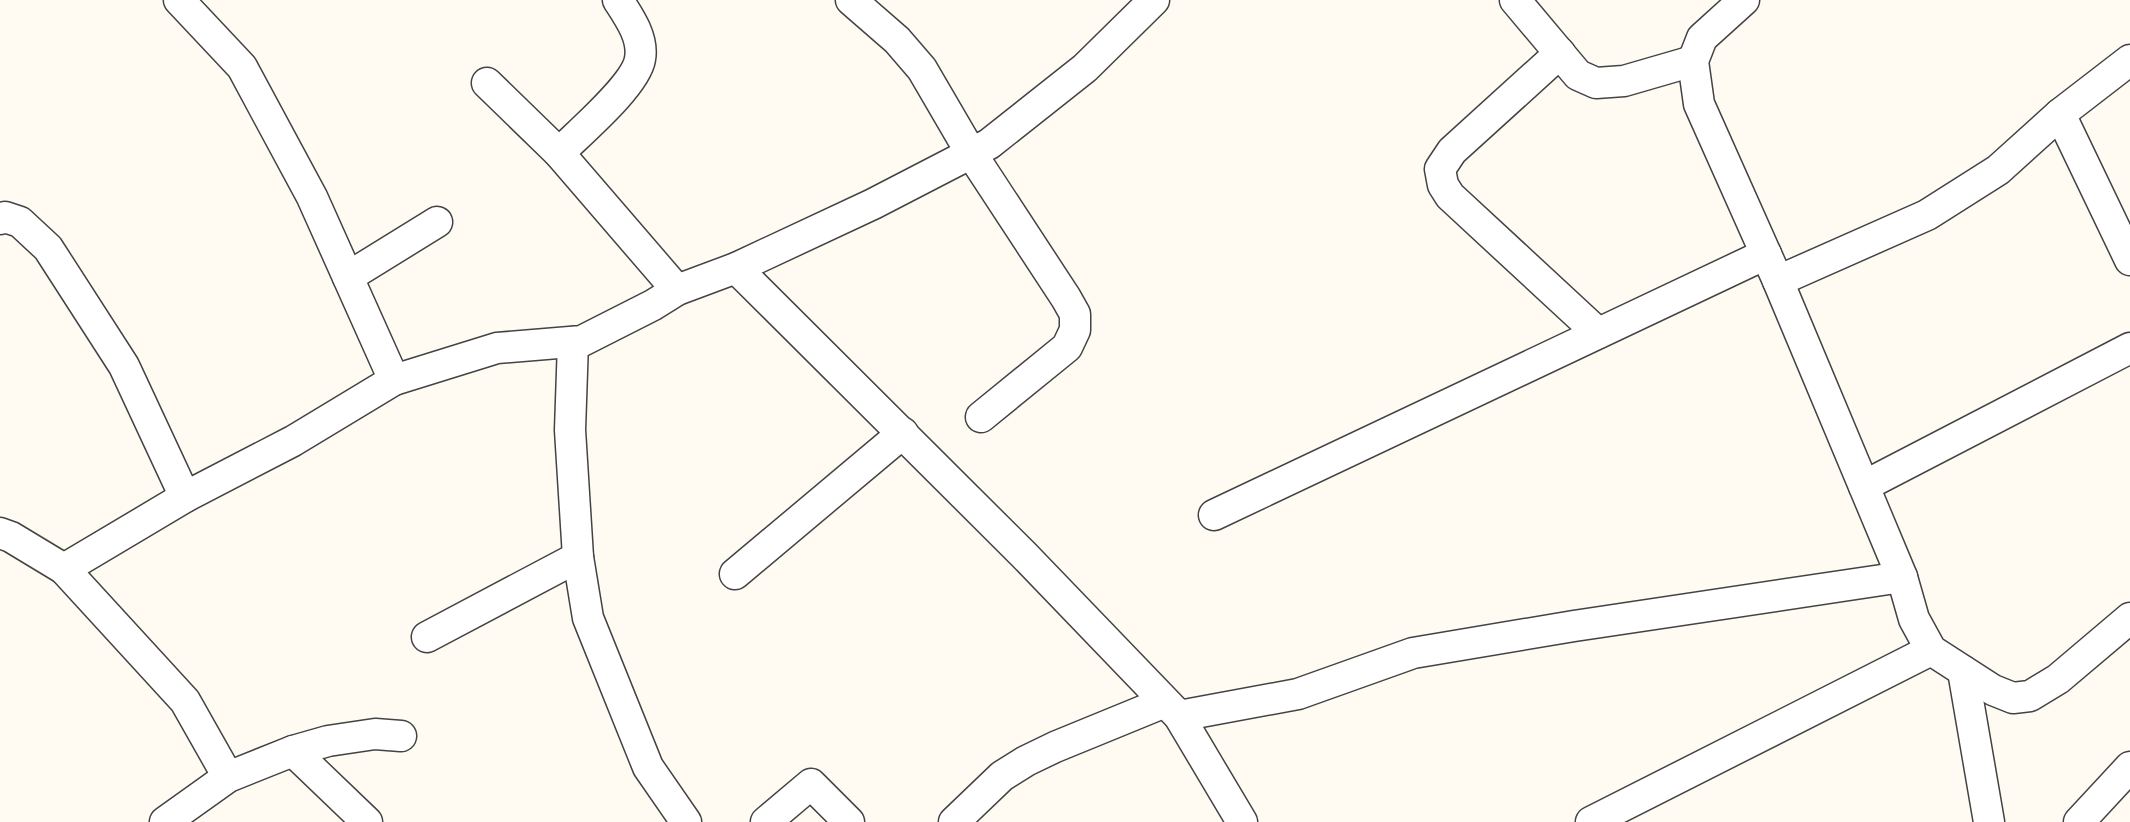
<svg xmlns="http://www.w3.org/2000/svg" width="2130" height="822" viewBox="0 0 2130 822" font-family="'Roboto Serif',serif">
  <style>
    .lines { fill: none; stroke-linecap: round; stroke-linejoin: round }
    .minor-casing { stroke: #434343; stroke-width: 33 }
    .minor { stroke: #fff; stroke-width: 30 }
  </style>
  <rect width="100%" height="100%" fill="#fffbf3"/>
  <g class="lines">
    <g class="minor-casing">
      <g id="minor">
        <polyline points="179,0 242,67 312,197 394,380 497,348 582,341 653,305 677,290 736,268 873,204 989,144 1085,68 1154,0"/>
        <polyline points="851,0 897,40 922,69 971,153 1066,298 1075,314 1075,330 1067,347 981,417"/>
        <polyline points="1515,0 1578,75 1596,83 1624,81 1693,61"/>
        <polyline points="1744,0 1702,38 1693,61 1699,104 1778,281 1902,577 1914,619 1931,650 1993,690 2013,698 2030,696 2058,679 2130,618"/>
        <polyline points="1560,53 1452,151 1440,169 1443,185 1450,196 1598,333"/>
        <polyline points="487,83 559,153 677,290"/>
        <polyline points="2060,114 2130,260"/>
        <path d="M559 153C579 133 636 85 640 59 644 38 629 17 618 0"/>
        <polyline points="0,219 5,217 20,222 48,248 124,366 185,497"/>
        <polyline points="736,268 1024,555 1179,716 1242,822"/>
        <polyline points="348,277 437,222"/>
        <polyline points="1778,281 1927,215 1998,170 2060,114 2130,60"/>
        <polyline points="573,342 570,430 578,557 588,618 648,767 686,822"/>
        <polyline points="1864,486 2130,348"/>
        <polyline points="1214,515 1766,254"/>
        <polyline points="0,533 11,537 64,569 185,497 293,441 394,380"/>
        <polyline points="64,569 185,701 228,777"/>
        <polyline points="735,574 903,433"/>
        <polyline points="427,637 578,557"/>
        <polyline points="1963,671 1989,822"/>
        <polyline points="1179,716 1298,694 1413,653 1574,626 1902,577"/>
        <polyline points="293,751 367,822"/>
        <polyline points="165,822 228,777 293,751 328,741 375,734 401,736"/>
        <polyline points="766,822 811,784 849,822"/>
        <polyline points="954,822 1002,776 1026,761 1055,747 1165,702"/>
        <polyline points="1591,822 1931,650"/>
        <polyline points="2079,822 2130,767"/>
      </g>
    </g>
    <use href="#minor" class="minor"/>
  </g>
</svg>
